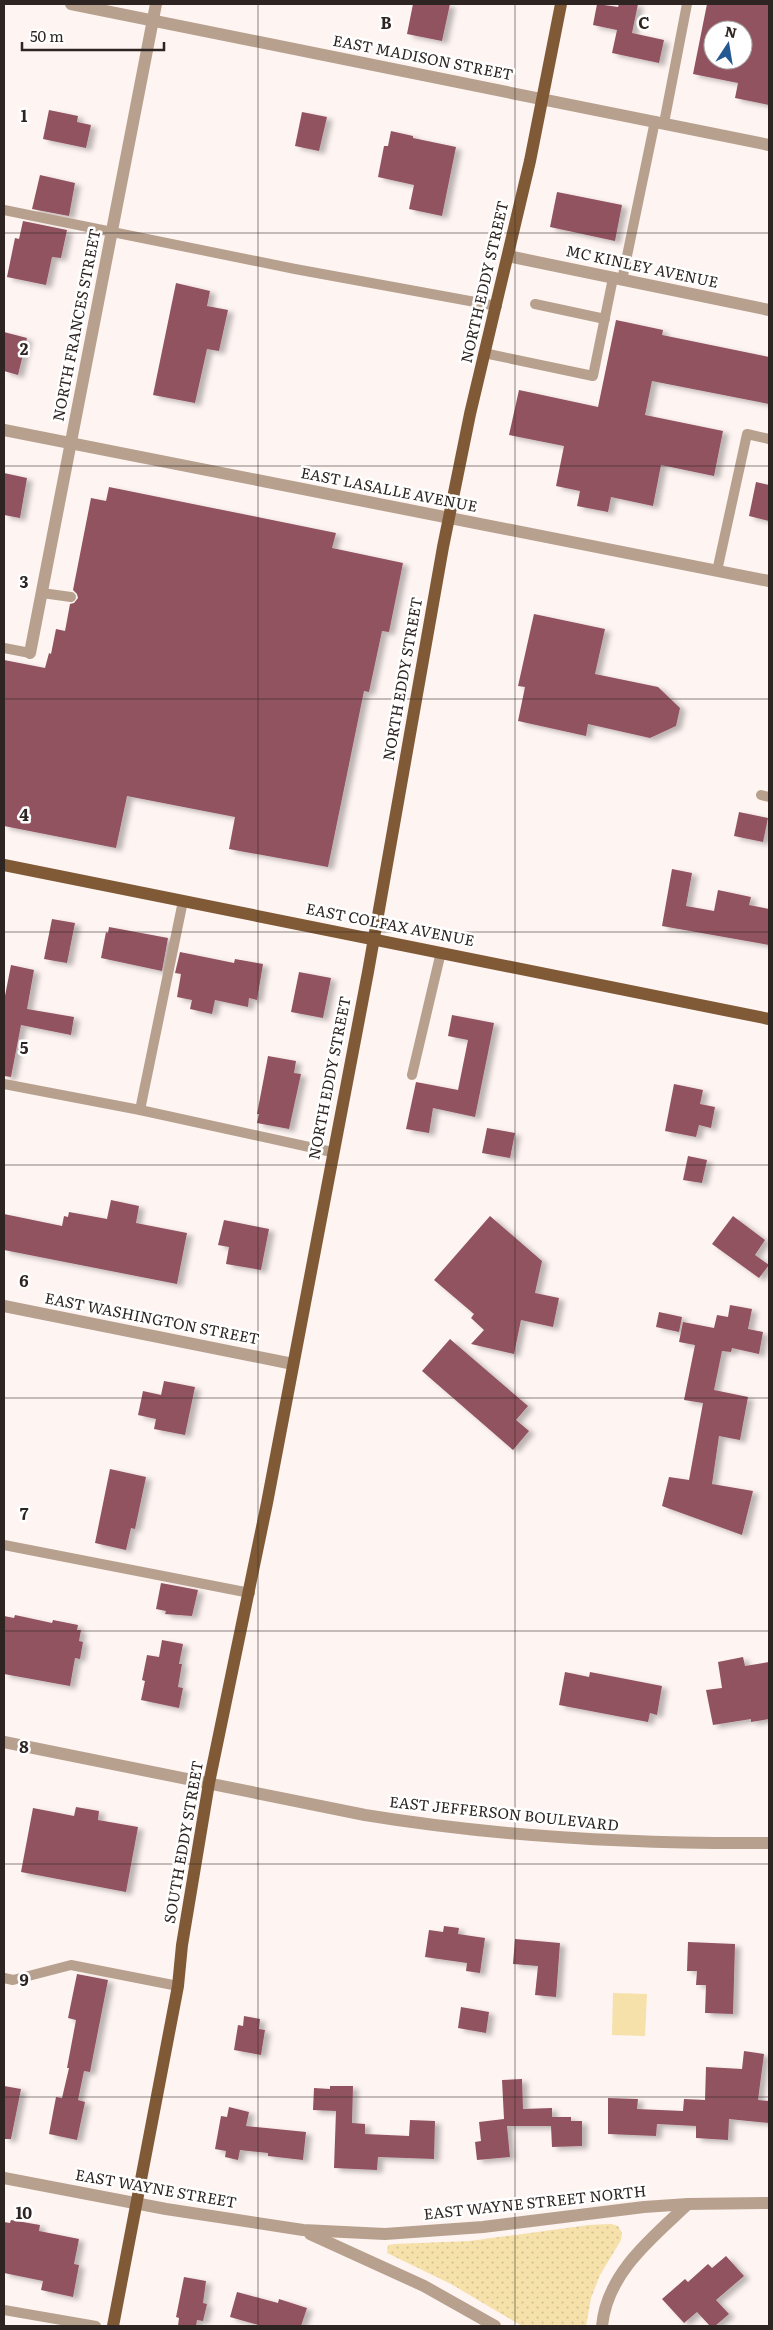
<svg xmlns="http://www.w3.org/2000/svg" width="773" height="2330" viewBox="0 0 773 2330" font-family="Literata,serif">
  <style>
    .grass { fill: url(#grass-dots) }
    .garden { fill: #f5e1a9 }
    .building { fill: #915361; fill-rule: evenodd; filter: url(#shadow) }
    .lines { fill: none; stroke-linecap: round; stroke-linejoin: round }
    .service { stroke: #b7a18e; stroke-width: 10 }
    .minor { stroke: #b7a18e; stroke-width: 12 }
    .tertiary { stroke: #b7a18e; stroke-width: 12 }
    .primary { stroke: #805a36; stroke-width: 12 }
    .grid { fill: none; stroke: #2e2523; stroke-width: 1; stroke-opacity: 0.55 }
    .labels { text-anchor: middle; stroke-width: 5; stroke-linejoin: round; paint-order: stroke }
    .street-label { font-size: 15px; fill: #2e2523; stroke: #fff }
    .grid-label { font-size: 16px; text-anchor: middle; font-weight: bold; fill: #2e2523; stroke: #fff; stroke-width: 5; stroke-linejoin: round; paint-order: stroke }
  </style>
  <defs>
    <pattern id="grass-dots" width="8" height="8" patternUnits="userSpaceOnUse" patternTransform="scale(1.25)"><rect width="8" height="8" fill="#f5e1a9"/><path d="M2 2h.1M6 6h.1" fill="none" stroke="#d2c191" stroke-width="1.8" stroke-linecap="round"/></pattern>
    <filter id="shadow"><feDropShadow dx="5.5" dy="3" stdDeviation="2.5" flood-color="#0004"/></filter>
  </defs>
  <rect width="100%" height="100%" fill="#fef4f2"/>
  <polygon class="grass" points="611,2224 618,2226 622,2233 621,2240 600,2275 591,2298 586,2326 522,2326 451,2284 387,2253 388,2245 395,2244 470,2241 589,2225"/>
  <polygon class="garden" points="613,1993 647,1994 645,2036 612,2035"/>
  <g class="building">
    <polygon points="413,4 450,4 442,41 407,34"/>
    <polygon points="597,4 618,7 619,4 638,4 632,33 664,40 659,63 612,53 617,30 593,25"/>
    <path d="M707 4H769V105L735 98 738 83 693 74ZM713 30H743V60H713Z"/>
    <polygon points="49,110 78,116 77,122 91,125 86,148 43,139"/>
    <polygon points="302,112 327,117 319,151 295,146"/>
    <polygon points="391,131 413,136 413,138 456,147 442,216 409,209 414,185 378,177 384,146 388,146"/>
    <polygon points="40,175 75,183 69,216 32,209"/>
    <polygon points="557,192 622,205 615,241 550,227"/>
    <polygon points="23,221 67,230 61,258 52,257 46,285 7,277 15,238 19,239"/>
    <polygon points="176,283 210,291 207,306 228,310 219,351 207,349 195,403 153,395"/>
    <polygon points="616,320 663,330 662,335 769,357 769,404 652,381 645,415 723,431 714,476 661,465 653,506 611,497 608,512 577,506 580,491 556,486 564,446 509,435 519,390 598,407"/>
    <polygon points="4,332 27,338 18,375 4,371"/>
    <polygon points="4,473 27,478 20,518 4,515"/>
    <polygon points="756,482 769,485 769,521 749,516"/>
    <polygon points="109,487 336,533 332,548 403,563 389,632 382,631 369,692 364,691 328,867 229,849 235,817 127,796 116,848 4,826 4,660 45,668 49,653 51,654 56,629 65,631 70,604 74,603 78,598 77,594 73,590 91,498 106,501"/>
    <polygon points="534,614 605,629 595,674 658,687 680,708 676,726 650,738 588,724 586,736 518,721 525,687 518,686"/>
    <polygon points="739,812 768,818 763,842 734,836"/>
    <polygon points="672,869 692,873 686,906 714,911 718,890 751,897 749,905 769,909 769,945 662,926"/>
    <polygon points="52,919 75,923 67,963 44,959"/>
    <polygon points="109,927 168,938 162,971 101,958 106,932 108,933"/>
    <polygon points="180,952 234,963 235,959 263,964 257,1000 249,998 248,1007 215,1000 212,1014 190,1009 192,1000 177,997 181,974 175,973"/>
    <polygon points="11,965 34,970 27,1009 74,1017 71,1035 21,1025 11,1077 4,1076 4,1001"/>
    <polygon points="299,972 331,978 323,1018 291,1012"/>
    <polygon points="452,1015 494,1023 475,1117 433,1108 429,1133 406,1129 416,1082 458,1090 468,1040 448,1036"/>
    <polygon points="268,1056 296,1061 294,1073 301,1074 289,1129 257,1123 259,1114 257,1114"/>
    <polygon points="674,1084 703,1090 700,1104 715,1107 711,1128 699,1125 696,1137 665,1131"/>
    <polygon points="487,1128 515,1133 510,1158 482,1153"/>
    <polygon points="688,1156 707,1160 702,1183 683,1180"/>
    <polygon points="111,1200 139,1206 136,1223 187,1233 177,1284 4,1250 4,1214 62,1226 64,1216 68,1217 69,1212 107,1219"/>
    <polygon points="490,1216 542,1261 535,1293 559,1298 553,1327 521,1320 514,1354 471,1344 484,1330 471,1318 474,1314 434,1280"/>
    <polygon points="733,1216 765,1240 755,1255 769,1265 759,1278 712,1244"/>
    <polygon points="224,1220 269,1229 261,1270 226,1264 229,1247 218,1245"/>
    <polygon points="730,1305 752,1309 748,1329 763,1332 759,1354 732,1348 731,1352 722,1351 714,1390 748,1397 740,1440 719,1436 712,1484 753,1491 742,1535 662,1506 669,1477 689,1480 703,1403 684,1400 695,1345 679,1342 683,1322 714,1328 717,1315 728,1317"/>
    <polygon points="659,1312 682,1317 679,1332 656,1327"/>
    <polygon points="450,1339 528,1406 516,1420 529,1431 513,1450 422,1371"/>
    <polygon points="164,1381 195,1387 185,1435 154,1429 156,1419 138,1415 143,1391 161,1395"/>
    <polygon points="110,1469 146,1477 135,1529 131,1528 126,1550 95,1543"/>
    <polygon points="161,1583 198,1590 192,1616 165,1614 166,1611 156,1609"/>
    <polygon points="15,1615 52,1623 53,1620 78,1625 77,1630 81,1630 79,1641 83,1642 80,1659 75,1658 70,1686 4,1674 4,1616 14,1618"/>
    <polygon points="162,1640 183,1644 179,1664 182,1664 178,1687 183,1688 179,1708 141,1700 145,1681 142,1680 147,1655 159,1657"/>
    <polygon points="743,1657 745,1666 769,1662 769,1719 751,1722 751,1719 713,1725 706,1690 722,1688 718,1662"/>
    <polygon points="565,1672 589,1677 590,1672 662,1686 657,1715 650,1713 648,1722 559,1705"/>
    <polygon points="76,1807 99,1811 98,1820 138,1827 126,1892 21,1872 33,1808 74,1816"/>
    <polygon points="444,1926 459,1928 458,1934 485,1938 480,1973 466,1971 467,1963 425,1957 429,1930 443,1932"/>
    <polygon points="515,1939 560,1943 556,1997 535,1995 538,1966 513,1964"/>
    <polygon points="688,1942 735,1944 733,2014 705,2013 706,1985 696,1985 697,1971 687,1971"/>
    <polygon points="77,1974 108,1980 90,2072 84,2071 78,2100 85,2102 77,2140 49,2134 56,2097 62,2098 69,2068 67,2068 76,2020 68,2018"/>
    <polygon points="461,2007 489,2012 486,2033 458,2028"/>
    <polygon points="244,2016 260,2019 259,2029 265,2030 261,2055 234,2050 238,2025 243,2026"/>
    <polygon points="744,2051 764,2054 758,2100 769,2101 769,2123 729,2119 728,2140 696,2138 696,2126 657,2124 656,2136 608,2134 608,2098 638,2099 637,2109 683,2111 684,2099 705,2100 706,2067 742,2069"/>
    <polygon points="522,2079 523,2109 552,2108 552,2117 571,2117 571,2121 582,2121 582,2146 552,2147 551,2126 507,2126 510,2157 477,2160 475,2142 481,2141 479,2122 504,2119 502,2080"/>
    <polygon points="4,2086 21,2089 11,2139 4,2139"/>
    <polygon points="330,2086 353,2086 352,2123 365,2124 365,2134 409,2136 410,2120 435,2121 434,2159 378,2157 377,2170 334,2168 336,2111 313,2110 314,2088 330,2089"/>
    <polygon points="229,2107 249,2112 246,2126 306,2132 303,2160 268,2156 268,2153 240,2150 238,2160 225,2157 226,2151 215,2149 221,2116 227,2117"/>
    <polygon points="11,2220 40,2225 39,2231 79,2239 74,2264 79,2265 73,2297 41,2290 43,2281 4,2273 4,2222 10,2223"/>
    <polygon points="726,2256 744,2276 716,2300 729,2314 715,2326 710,2326 697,2312 684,2323 662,2299 685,2279 688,2282 708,2264 712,2268"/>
    <polygon points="184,2277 206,2281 203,2303 207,2304 203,2321 197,2320 196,2326 178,2326 179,2318 176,2317"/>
    <polygon points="237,2292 278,2303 279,2299 307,2308 301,2326 262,2326 230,2317"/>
  </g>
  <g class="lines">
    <g class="service">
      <polyline points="664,123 687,4"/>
      <polyline points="4,210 295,269 497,306"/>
      <polyline points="622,280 655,121"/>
      <polyline points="535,304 605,319"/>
      <polyline points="484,353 593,376 613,278"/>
      <polyline points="717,571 747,434 769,439"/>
      <polyline points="42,593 71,597"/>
      <polyline points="4,648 30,653"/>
      <polyline points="761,795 769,797"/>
      <polyline points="412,1075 441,952"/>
      <polyline points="4,1084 140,1110 332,1152"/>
      <polyline points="140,1110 183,901"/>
      <polyline points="4,1545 250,1593"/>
      <polyline points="4,1978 13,1980 71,1965 178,1986"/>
      <polyline points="4,2310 96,2326"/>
    </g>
    <g class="minor">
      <polyline points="71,4 769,145"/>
      <polyline points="508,256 769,310"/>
      <polyline points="30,653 156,4"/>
      <polyline points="4,1306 293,1364"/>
      <polyline points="4,2178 166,2209 303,2230 385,2234 483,2227 644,2207 688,2204 769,2203"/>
      <polyline points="310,2234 424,2286 495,2326"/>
      <path d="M602 2326C607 2273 652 2238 688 2204"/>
    </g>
    <g class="tertiary">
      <polyline points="4,430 769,581"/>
      <path d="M4 1742 365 1815C499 1837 634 1844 769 1843"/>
    </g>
    <g class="primary">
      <polyline points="4,865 769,1019"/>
      <polyline points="113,2326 178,1986 182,1945 209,1783 267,1503 368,972 443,547 470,414 530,161 561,4"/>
    </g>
  </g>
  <path class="grid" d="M258 4V2326M515 4V2326M4 233H769M4 466H769M4 699H769M4 932H769M4 1165H769M4 1398H769M4 1631H769M4 1864H769M4 2097H769"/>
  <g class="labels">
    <g class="street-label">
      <text transform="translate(423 58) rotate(11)" y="5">EAST MADISON STREET</text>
      <text transform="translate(642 267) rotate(12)" y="5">MC KINLEY AVENUE</text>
      <text transform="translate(485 282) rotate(-77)" y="5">NORTH EDDY STREET</text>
      <text transform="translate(77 325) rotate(-79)" y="5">NORTH FRANCES STREET</text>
      <text transform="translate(389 490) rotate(11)" y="5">EAST LASALLE AVENUE</text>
      <text transform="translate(403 679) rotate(-80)" y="5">NORTH EDDY STREET</text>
      <text transform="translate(390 925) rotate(11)" y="5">EAST COLFAX AVENUE</text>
      <text transform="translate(330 1078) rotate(-79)" y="5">NORTH EDDY STREET</text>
      <text transform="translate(152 1319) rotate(11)" y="5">EAST WASHINGTON STREET</text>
      <text transform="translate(504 1814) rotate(6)" y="5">EAST JEFFERSON BOULEVARD</text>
      <text transform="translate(184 1842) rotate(-80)" y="5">SOUTH EDDY STREET</text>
      <text transform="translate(156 2189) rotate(10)" y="5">EAST WAYNE STREET</text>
      <text transform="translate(535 2203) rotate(-6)" y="5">EAST WAYNE STREET NORTH</text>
    </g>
  </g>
  <g class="grid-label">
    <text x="386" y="29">B</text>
    <text x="644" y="29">C</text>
    <text x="24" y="122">1</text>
    <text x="24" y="355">2</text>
    <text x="24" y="588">3</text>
    <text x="24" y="821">4</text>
    <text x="24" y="1054">5</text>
    <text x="24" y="1287">6</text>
    <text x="24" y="1520">7</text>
    <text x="24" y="1753">8</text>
    <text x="24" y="1986">9</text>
    <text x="24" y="2219">10</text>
  </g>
  <rect width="773" height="2330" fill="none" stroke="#2e2523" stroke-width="10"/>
  <g transform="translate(728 45) rotate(12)"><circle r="24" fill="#ffffff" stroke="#aba8a7"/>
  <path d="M0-4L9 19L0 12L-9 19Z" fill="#245891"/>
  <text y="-8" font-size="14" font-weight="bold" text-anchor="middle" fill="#2e2523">N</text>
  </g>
  <path d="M22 42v8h142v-8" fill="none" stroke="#2e2523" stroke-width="2.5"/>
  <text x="30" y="42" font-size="15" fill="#2e2523" stroke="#ffffff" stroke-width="4" paint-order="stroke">50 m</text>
</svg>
